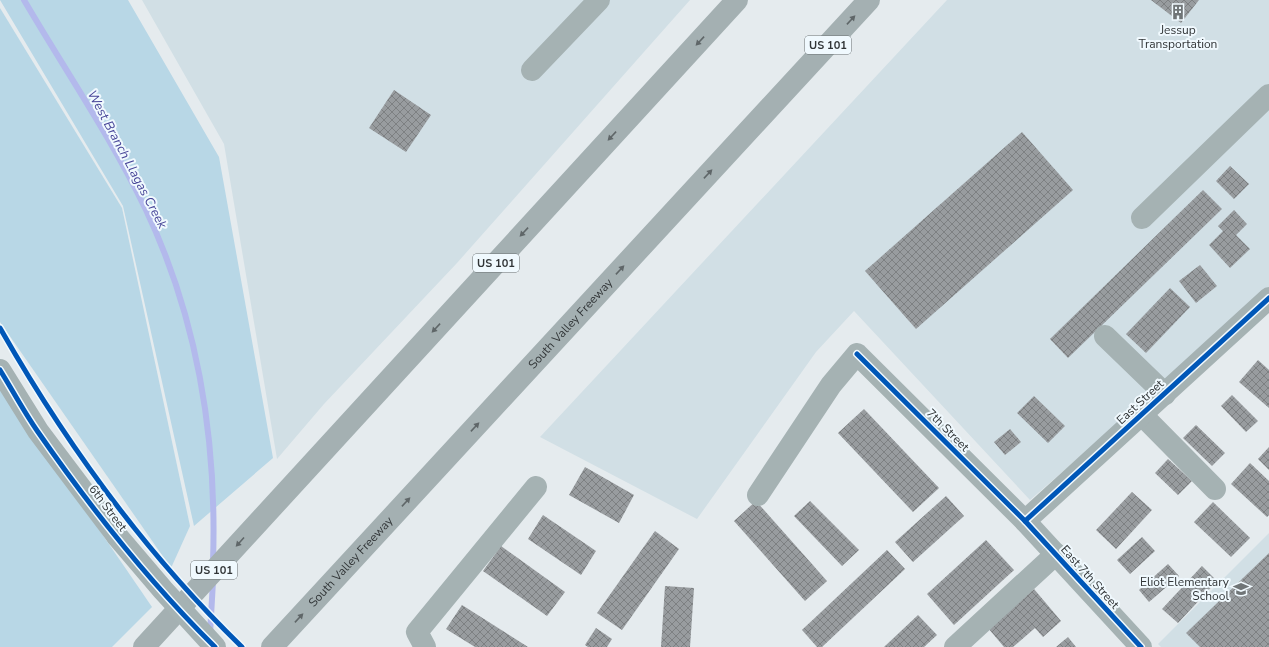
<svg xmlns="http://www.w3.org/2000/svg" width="1269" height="647" viewBox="0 0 1269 647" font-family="'Nunito Sans',sans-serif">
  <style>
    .built { fill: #d1dfe5 }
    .grass { fill: #b8d7e6 }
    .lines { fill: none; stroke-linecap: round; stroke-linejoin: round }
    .stream { stroke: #b3b9ec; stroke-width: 6 }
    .building { fill: url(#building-cross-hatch) }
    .minor { stroke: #a5b2b3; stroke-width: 22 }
    .highway { stroke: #a4b0b2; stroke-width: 22 }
    .minor-bridge { stroke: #a5b2b3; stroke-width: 22 }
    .cycleway-casing { stroke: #f0f9fe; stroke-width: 8 }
    .cycleway { stroke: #0057b8; stroke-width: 5 }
    .oneway { fill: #5f6668 }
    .labels { text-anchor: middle; stroke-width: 4; stroke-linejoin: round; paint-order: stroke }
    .shield { fill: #f0f9fe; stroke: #6a7073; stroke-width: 1 }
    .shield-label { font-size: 11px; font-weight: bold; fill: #313537 }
    .poi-label { font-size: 12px; fill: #313537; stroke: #f0f9fe }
    .street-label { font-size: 12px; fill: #313537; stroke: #f0f9fe }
    .water-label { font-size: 13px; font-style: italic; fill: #474598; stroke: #f0f9fe }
  </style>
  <defs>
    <pattern id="building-cross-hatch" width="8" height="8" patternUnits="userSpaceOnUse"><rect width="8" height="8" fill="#989c9f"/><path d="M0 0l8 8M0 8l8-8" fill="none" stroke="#7d8082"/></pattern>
  </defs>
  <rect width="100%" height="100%" fill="#e5ebee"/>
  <g class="built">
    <polygon points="142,0 690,0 457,263 324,404 277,459 224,144"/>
    <polygon points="947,0 1269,0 1269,287 1221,334 1030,500 854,311 816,352 697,519 540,437"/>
    <polygon points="1269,533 1269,647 1161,647 1158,644"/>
  </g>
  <g class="grass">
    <polygon points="0,0 128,0 219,157 273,458 194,526 123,206"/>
    <polygon points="0,8 122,208 190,526 171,568 0,322"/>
    <polygon points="0,385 152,607 112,647 0,647"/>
  </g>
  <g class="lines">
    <g class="stream">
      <path d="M24 0C65 70 111 137 146 210 198 320 217 442 213 562"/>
      <polyline points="210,634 213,581"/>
    </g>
  </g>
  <g class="building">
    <polygon points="1151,0 1199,0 1181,23"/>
    <polygon points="394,90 431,115 406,152 369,128"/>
    <polygon points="1022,132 1073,190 916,329 865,271"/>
    <polygon points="1230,166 1249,184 1234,199 1216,181"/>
    <polygon points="1203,190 1222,209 1068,358 1050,339"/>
    <polygon points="1234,210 1247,224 1236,235 1250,249 1230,268 1209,245 1223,231 1218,226"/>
    <polygon points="1200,265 1217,286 1196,303 1179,281"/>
    <polygon points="1170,288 1190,307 1146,353 1126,334"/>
    <polygon points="1258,360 1269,370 1269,408 1239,382"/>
    <polygon points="1232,395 1258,421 1246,432 1221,406"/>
    <polygon points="1034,396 1065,426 1048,443 1017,413"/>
    <polygon points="864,409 939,488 913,512 838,433"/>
    <polygon points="1196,425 1225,453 1212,466 1183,438"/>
    <polygon points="1010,429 1021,442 1005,455 994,442"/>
    <polygon points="1269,447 1269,470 1258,459"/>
    <polygon points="1168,459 1192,481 1178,495 1155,473"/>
    <polygon points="1250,463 1269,481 1269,515 1267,517 1231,484"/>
    <polygon points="585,467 634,495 619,523 569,495"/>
    <polygon points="1132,492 1152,510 1116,549 1096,530"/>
    <polygon points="946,496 964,516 913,562 895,542"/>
    <polygon points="756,501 827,581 805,601 734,521"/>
    <polygon points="810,501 859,550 842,566 794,516"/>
    <polygon points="1213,502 1250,538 1231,557 1194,522"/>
    <polygon points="543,515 596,551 581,575 528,539"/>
    <polygon points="655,531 679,549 622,630 597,613"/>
    <polygon points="1142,537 1155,551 1130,574 1117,560"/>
    <polygon points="986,540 1014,570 954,625 927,594"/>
    <polygon points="501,546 565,592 547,616 483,571"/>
    <polygon points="887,550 905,569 822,647 817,647 802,630"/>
    <polygon points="1269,553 1269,647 1200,647 1186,633"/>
    <polygon points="1168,564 1179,576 1149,602 1139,590"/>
    <polygon points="1202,566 1217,581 1178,623 1162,609"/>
    <polygon points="665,586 694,588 690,647 661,647"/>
    <polygon points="1034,589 1061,621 1043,637 1035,628 1013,647 1004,647 988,628"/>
    <polygon points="462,605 528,647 475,647 446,629"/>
    <polygon points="918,615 937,635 924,647 884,647"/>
    <polygon points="596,628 612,639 607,647 588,647 585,645"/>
    <polygon points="1068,637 1076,647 1056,647"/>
  </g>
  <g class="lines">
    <g class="minor">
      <polyline points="532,70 599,0"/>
      <polyline points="1142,218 1269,95"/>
      <polyline points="1105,336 1165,394"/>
      <polyline points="0,370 38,431 117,536"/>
      <polyline points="1142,415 1215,489"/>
      <polyline points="758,495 831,385 857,354 1025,521 1141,647"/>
      <polyline points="1025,521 1269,298"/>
      <polyline points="425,647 417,632 536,487"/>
      <polyline points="955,647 1056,554"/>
    </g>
    <g class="highway">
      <polyline points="144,647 737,0"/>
      <path id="s1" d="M272 647 869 0"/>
    </g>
    <polyline class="minor-bridge" points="117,536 163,590 215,647"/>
    <g class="cycleway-casing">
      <g id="cycleway">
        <path d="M0 328C66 444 146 554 242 647"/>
        <polyline points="857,354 1025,521 1141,647"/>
        <path d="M0 370C13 391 24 412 38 432 90 507 150 583 215 647"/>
        <polyline points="1025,521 1269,298"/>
      </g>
    </g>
    <use href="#cycleway" class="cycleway"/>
  </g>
  <defs><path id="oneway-solid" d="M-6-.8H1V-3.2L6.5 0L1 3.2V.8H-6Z"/></defs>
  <g class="oneway">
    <use href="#oneway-solid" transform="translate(851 20) rotate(-47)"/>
    <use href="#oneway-solid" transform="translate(700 41) rotate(133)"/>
    <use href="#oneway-solid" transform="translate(612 136) rotate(133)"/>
    <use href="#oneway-solid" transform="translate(708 174) rotate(-47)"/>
    <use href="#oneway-solid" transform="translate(524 232) rotate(133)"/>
    <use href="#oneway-solid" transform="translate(620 270) rotate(-47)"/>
    <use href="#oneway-solid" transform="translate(436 328) rotate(133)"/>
    <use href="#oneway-solid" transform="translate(475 427) rotate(-47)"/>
    <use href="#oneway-solid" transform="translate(406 502) rotate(-47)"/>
    <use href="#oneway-solid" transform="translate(240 542) rotate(132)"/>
    <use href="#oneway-solid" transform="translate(299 618) rotate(-47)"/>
  </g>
  <defs>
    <g id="building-bare" transform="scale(1.2)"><path d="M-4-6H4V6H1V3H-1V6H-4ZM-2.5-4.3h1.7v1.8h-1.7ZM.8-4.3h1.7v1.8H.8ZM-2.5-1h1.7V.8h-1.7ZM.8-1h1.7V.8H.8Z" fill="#707577" stroke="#f0f9fe" stroke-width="2.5" paint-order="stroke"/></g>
    <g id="school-bare" transform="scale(1.2)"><path d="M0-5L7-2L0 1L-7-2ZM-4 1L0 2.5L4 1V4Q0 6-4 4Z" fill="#707577" stroke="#f0f9fe" stroke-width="2.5" paint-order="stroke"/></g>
  </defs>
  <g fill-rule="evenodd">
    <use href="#building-bare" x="1178" y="12"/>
    <use href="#school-bare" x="1241" y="589"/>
  </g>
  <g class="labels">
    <g class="shield">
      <rect x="805" y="36" width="46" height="18" rx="3"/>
      <rect x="473" y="254" width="46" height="18" rx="3"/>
      <rect x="191" y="561" width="46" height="18" rx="3"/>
    </g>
    <g class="shield-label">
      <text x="828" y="49">US 101</text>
      <text x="496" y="267">US 101</text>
      <text x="214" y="574">US 101</text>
    </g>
    <g class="poi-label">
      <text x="1178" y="34">Jessup<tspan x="1178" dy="14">Transportation</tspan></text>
      <text x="1229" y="586" text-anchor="end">Eliot Elementary<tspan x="1229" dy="14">School</tspan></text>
    </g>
    <g class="street-label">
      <text dy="4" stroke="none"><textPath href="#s1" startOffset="440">South Valley Freeway</textPath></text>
      <text transform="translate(1140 402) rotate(-43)" y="4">East Street</text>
      <text transform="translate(948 430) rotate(45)" y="4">7th Street</text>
      <text transform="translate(108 508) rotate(53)" y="4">6th Street</text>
      <text dy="4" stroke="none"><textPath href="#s1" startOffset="116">South Valley Freeway</textPath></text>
      <text transform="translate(1090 577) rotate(48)" y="4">East 7th Street</text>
    </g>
    <g class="water-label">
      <text transform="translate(128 159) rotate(62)" y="5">West Branch Llagas Creek</text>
    </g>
  </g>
</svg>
